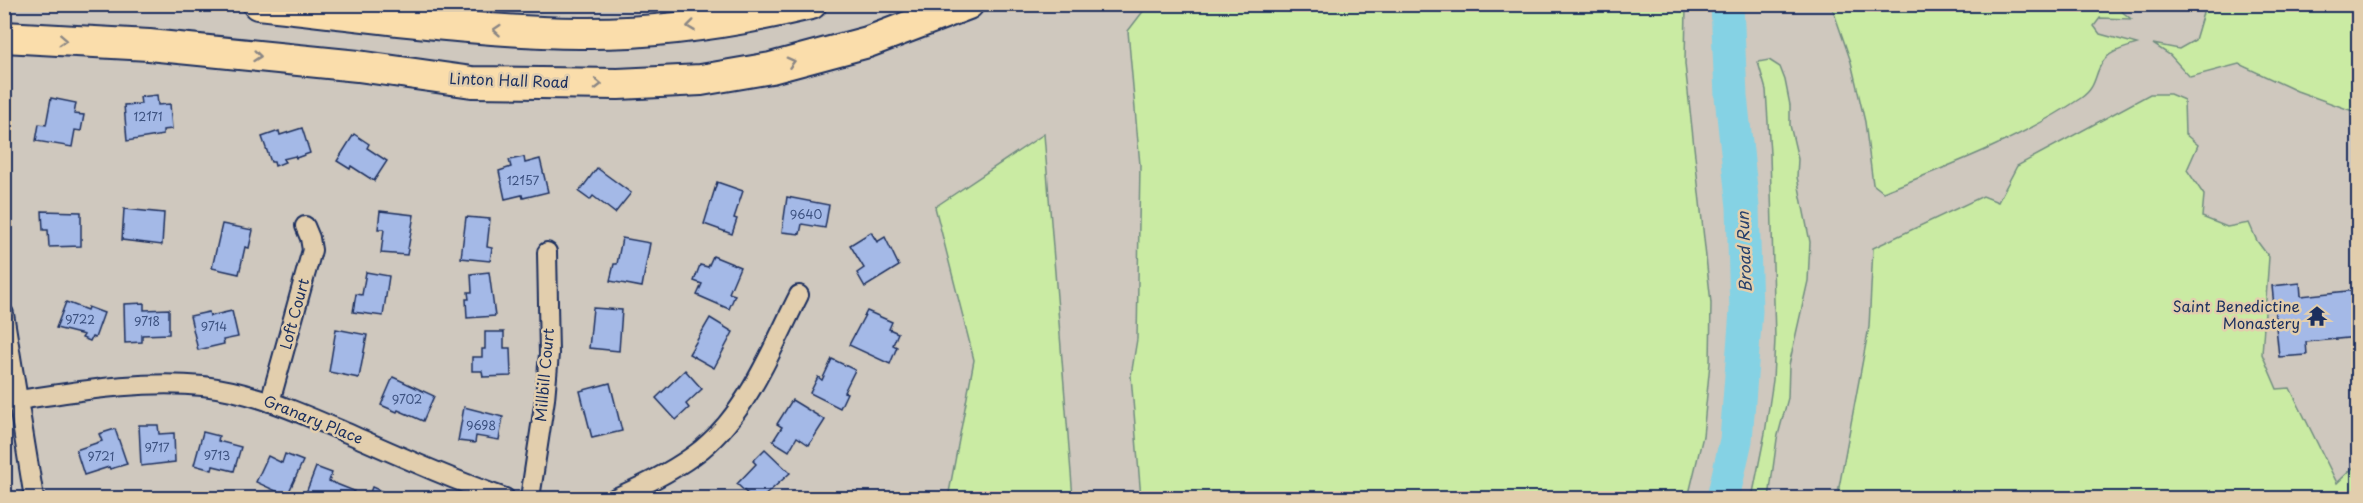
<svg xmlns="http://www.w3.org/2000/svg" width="2363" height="503" viewBox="0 0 2363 503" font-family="'Playpen Sans',sans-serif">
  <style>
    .green { fill: #caeba3; stroke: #728d80; stroke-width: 1.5 }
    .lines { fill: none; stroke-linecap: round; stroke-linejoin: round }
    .river { stroke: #85d2e4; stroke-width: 33 }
    .building { fill: #a4b9e7; stroke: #1b2f5e; stroke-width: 1.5 }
    .street-casing { stroke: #1b2f5e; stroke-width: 22 }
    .primary-casing { stroke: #1b2f5e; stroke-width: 34 }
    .street { stroke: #e2cead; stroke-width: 18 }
    .primary { stroke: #faddab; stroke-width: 30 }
    .oneway { stroke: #8a8684 }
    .labels { text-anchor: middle; stroke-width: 5; stroke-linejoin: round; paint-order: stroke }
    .number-label { font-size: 12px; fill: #3d5280 }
    .street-label { font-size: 15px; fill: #1b2f5e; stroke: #e2cead }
    .poi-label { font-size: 15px; fill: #1b2f5e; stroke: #e2cead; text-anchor: end }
    .water-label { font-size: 16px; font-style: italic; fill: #263f6b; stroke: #e2cead }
  </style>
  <rect width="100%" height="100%" fill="#cfc8be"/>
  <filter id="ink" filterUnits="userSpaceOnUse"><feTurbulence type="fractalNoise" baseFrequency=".0167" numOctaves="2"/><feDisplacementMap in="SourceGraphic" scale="12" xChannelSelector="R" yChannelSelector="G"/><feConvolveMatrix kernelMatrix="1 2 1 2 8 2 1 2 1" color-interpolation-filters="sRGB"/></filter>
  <g filter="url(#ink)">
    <g class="green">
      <path d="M1831 4H1966L1969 7 1989 4 2114 5 2131 19 2100 18 2094 26 2100 34 2137 44C2125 48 2109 51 2102 63 2094 75 2097 87 2081 98 2020 139 1951 165 1883 192L1873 184 1865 122 1851 62Z"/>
      <polygon points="1148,5 1686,5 1685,64 1711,303 1710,363 1703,436 1688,498 1141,498 1131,376 1137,339 1140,165 1128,31"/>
      <polygon points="2198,5 2358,5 2358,113 2297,91 2239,64 2190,77 2170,55 2153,44 2179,49 2195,40 2203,13"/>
      <polygon points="1769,60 1780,67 1785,80 1790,105 1790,125 1798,159 1797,177 1810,242 1808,281 1789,365 1788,398 1777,439 1769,498 1752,498 1765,433 1773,380 1775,339 1770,154 1766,90 1758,62"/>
      <polygon points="2150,94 2170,94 2184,100 2185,134 2198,145 2187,170 2204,195 2202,217 2227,227 2249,223 2257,241 2269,257 2262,354 2277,389 2290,388 2337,483 2358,463 2358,498 1837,498 1869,327 1873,248 1983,196 1998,202 2017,166"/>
      <polygon points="1044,134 1073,498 948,498 974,360 935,207"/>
    </g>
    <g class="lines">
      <polyline class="river" points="1723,498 1736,440 1746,311 1743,207 1731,96 1727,4"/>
    </g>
    <g class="building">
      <polygon points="157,95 158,105 170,104 172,129 163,130 163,135 127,141 124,105 141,104 140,97"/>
      <polygon points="51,98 76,103 74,114 84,115 81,131 75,130 72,147 36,141 39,124 46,125"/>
      <polygon points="302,128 310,153 296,158 295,156 283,159 285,162 275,166 274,162 271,162 262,137 279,131 280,135"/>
      <polygon points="354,134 369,144 367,148 387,161 374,181 351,166 350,169 337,161"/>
      <polygon points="524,157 525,163 540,159 548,192 523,198 522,195 505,199 499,171 511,167 509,160"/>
      <polygon points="597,168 631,193 615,213 593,196 590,200 579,192"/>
      <polygon points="717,182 743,191 734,218 737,219 732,234 704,224"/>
      <polygon points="787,197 829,205 825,228 802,224 800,234 782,232"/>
      <polygon points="124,209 164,213 162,245 122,240"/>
      <polygon points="42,211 81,212 81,246 49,247 48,230 43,230"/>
      <polygon points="380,211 414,215 407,255 381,253 384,229 378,229"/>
      <polygon points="466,217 490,219 487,247 492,248 490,261 461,258"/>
      <polygon points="222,224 253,230 249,248 245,247 239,274 212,268"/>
      <polygon points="871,232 877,242 885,237 899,266 865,287 857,273 864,268 850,245"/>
      <polygon points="622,238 650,243 642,287 610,281 614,264 617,264"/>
      <polygon points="713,256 740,267 729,293 735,295 729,309 697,295 702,284 694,281 700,265 708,267"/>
      <polygon points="366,272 389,276 383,316 353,312 356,294 362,295"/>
      <polygon points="489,272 495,316 467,318 466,299 469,299 468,292 472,292 471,274"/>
      <polygon points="2300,283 2301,296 2357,290 2358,286 2358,337 2306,342 2307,355 2279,357 2272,286"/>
      <polygon points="66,302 87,310 88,307 104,313 95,338 92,337 90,341 82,338 84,335 56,328"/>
      <polygon points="144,303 144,310 169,309 169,334 142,335 142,342 125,343 124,304"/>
      <polygon points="593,308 622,310 619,351 589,348"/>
      <polygon points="232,311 238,337 223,340 224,344 198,350 190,316 209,312 210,316"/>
      <polygon points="867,311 892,322 889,329 898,333 893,345 897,347 890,364 849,345"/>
      <polygon points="710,318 733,332 714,368 689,354"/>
      <polygon points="336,329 367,335 359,378 329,372"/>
      <polygon points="485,332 504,332 504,348 510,348 511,376 483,377 482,371 472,371 472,357 482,357 482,349 485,349"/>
      <polygon points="832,359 855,370 844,392 847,393 840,408 810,393 818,377 822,380"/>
      <polygon points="685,370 702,389 686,404 689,408 676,420 656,398"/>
      <polygon points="393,377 434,396 423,421 398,410 397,412 381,405"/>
      <polygon points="610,383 622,431 592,438 580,391"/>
      <polygon points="792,400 825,420 809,445 797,437 789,451 773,441 782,427 777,424"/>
      <polygon points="464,407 503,417 499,440 476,436 475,443 458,441"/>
      <polygon points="139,425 158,425 159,434 174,433 175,462 141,466"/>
      <polygon points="115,429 127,464 110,469 109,467 84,475 76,450 102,441 99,434"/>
      <polygon points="203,432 219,436 218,441 241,447 234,471 213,466 212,470 194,465"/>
      <polygon points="765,449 790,473 762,498 752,498 737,484 756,464 753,461"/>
      <polygon points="285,454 303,461 287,496 256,482 268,456 282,463"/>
      <polygon points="316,467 332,473 329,481 354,491 352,498 304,498"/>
      <polygon points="372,487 388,494 386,498 368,498"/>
    </g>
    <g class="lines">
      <g class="street-casing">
        <g id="street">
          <polyline points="4,314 34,498"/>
          <path d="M4 402C69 393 138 379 203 386 256 392 305 415 354 436 404 458 453 480 505 498"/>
          <polyline points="270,402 312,250 310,238 305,226"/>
          <polyline points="530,498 545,399 549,354 547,252"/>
          <path d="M615 498C645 485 676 470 702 449 749 410 772 348 799 295"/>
        </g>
      </g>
      <g class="primary-casing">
        <g id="primary">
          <path d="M258 4C365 15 472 32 580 33 658 34 735 22 811 4"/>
          <polyline points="4,37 149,45 358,66 472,82 618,84 701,80 771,68 868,42 968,4"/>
        </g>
      </g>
      <use href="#street" class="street"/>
      <use href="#primary" class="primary"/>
    </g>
    <defs><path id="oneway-chevron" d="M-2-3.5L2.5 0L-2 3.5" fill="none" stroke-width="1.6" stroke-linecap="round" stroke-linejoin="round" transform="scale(1.5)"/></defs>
    <g class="oneway">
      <use href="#oneway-chevron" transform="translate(691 26) rotate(173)"/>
      <use href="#oneway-chevron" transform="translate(497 30) rotate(-176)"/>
      <use href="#oneway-chevron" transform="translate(63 40) rotate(3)"/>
      <use href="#oneway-chevron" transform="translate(257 56) rotate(6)"/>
      <use href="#oneway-chevron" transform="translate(791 62) rotate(-15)"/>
      <use href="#oneway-chevron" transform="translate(598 84) rotate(1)"/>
    </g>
  </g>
  <defs>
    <g id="temple-bare" transform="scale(1.62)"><path d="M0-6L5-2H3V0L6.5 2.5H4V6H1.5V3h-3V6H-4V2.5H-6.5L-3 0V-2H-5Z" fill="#1b2f5e" stroke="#e2cead" stroke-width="2.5" paint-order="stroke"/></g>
  </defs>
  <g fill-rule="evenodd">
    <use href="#temple-bare" x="2317" y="316"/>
  </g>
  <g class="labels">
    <g class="number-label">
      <text x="148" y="121">12171</text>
      <text x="523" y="185">12157</text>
      <text x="806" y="219">9640</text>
      <text x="80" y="324">9722</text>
      <text x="147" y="326">9718</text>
      <text x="214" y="331">9714</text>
      <text x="407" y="404">9702</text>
      <text x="481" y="430">9698</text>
      <text x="157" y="452">9717</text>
      <text x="217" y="460">9713</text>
      <text x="101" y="461">9721</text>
    </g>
    <g class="street-label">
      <text transform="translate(509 81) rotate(2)" y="5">Linton Hall Road</text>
      <text transform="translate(295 314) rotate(-75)" y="5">Loft Court</text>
      <text transform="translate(545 375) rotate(-85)" y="5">Millbill Court</text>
      <text transform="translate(313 420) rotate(22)" y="5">Granary Place</text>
    </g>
    <g class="poi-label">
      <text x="2300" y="312">Saint Benedictine<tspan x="2300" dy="17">Monastery</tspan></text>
    </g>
    <g class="water-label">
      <text transform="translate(1744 252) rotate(-92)" y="6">Broad Run</text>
    </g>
  </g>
  <rect width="2363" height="503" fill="none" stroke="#e2cead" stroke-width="24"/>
  <rect x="12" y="12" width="2339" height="479" fill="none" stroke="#1b2f5e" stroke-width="2" filter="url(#ink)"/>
</svg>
